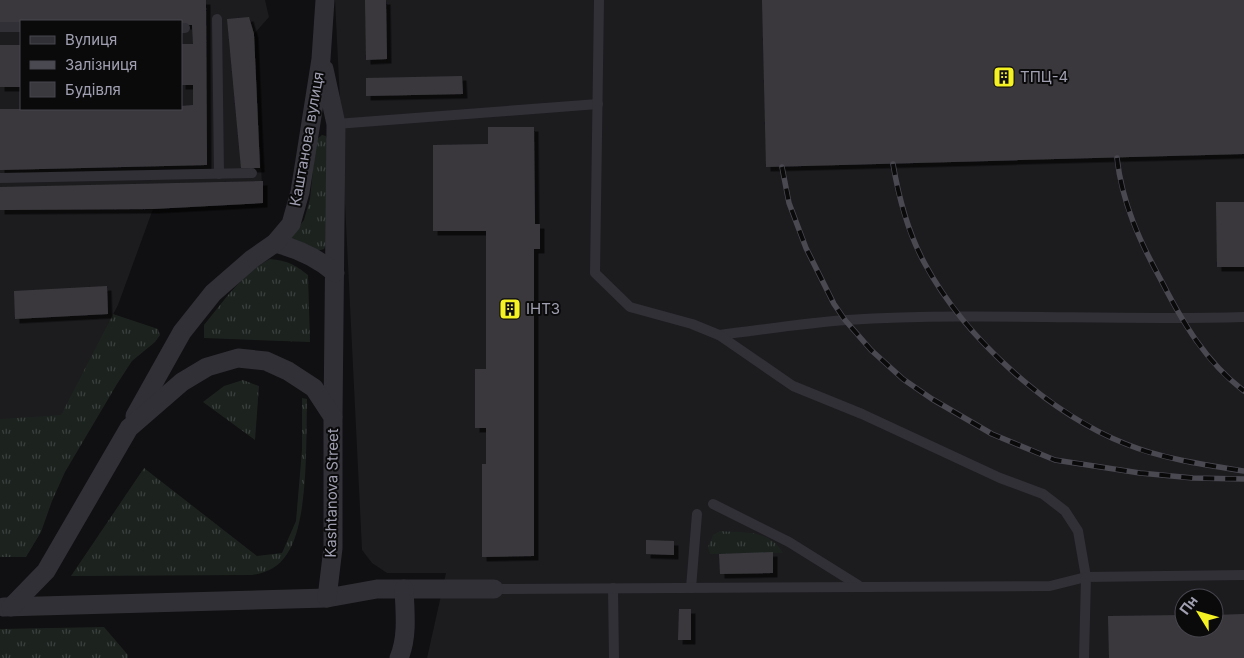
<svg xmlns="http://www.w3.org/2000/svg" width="1244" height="658" viewBox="0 0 1244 658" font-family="Inter,sans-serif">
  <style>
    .built { fill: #1c1b1e; fill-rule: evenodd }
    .grass { fill: url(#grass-tufts) }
    .building { fill: #3a393e; filter: url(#shadow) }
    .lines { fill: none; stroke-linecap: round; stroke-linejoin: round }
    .lane { stroke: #313036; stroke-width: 10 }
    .street { stroke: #313036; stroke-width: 19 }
    .rail-casing { stroke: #4a4951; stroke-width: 5.5 }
    .rail { stroke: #0b0a0b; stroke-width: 4; stroke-dasharray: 11; stroke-linecap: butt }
    .labels { text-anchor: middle; stroke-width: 4; stroke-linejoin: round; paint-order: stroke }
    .poi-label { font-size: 15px; fill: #a0a0b2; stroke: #0b0a0b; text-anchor: start }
    .street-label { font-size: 15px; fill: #a0a0b2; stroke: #0b0a0b }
  </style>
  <defs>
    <pattern id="grass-tufts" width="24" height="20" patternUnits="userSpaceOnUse" patternTransform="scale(1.25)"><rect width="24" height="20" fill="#1c231f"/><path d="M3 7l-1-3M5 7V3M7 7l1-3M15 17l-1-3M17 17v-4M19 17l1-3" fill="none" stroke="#3a403d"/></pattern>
    <filter id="shadow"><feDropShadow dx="4.5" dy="4.5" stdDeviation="0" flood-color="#0009"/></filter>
  </defs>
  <rect width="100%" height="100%" fill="#100f11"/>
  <g class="built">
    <path d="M0 0H265L269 17 254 34 263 203 153 209 118 305 61 416 0 420ZM21 21H181V109H21Z"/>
    <path d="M335 0H1244V658H427L446 573H387L372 563 362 550ZM1184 598H1214V628H1184Z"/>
  </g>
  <g class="grass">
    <polygon points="322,135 326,136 330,148 328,241 324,249 317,251 289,239 304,220 310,199 316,140"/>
    <path d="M270 259C288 261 294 264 308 275L310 342 204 338V325C223 302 242 273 270 259Z"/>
    <polygon points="113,314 158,329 160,335 155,342 132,361 117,384 65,472 52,501 41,532 26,557 0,557 0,419 61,415"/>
    <polygon points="243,380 259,386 255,440 203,402 224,386"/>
    <path d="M302 398 307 399C306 439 309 522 287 554 279 567 266 573 252 575L71 576 144 468 257 556 282 553 296 521 302 450Z"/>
    <path d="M720 531C744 533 769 529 783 553L710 554 708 547 713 535Z"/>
    <polygon points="104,627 128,655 128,658 0,658 0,629"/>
  </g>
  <g class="building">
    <polygon points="0,0 206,0 207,165 0,170 0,109 181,109 181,106 193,105 193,85 181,85 181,44 193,44 192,25 181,25 181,21 21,21 21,24 0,24"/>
    <polygon points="365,0 386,0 387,59 366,60"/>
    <polygon points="762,0 1244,0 1244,154 766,167"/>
    <polygon points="249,17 254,34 260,168 241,168 227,19"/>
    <rect x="0" y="45" width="21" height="42"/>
    <polygon points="462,76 463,94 366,96 366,78"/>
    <polygon points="488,127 534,127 535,224 540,224 540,249 534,249 534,556 482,557 482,464 486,464 486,428 475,428 475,369 486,369 486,231 433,231 433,145 488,144"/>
    <polygon points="263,181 263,203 153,209 0,210 0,187"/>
    <polygon points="1216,202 1244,202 1244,267 1217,267"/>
    <polygon points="107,286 108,314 15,319 14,291"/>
    <polygon points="646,540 674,541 674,555 646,554"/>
    <polygon points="773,552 773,573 720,574 719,554"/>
    <polygon points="679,609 691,609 691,640 678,640"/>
    <polygon points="1244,614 1244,658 1109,658 1108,616 1184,615 1184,628 1214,628 1214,615"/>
  </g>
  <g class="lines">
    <g class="lane">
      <polyline points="217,19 219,174"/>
      <polyline points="0,27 21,27"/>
      <polyline points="181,28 185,28"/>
      <polyline points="336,124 598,104"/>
      <polyline points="0,178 252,173"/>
      <path d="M719 335C761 330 804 323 847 320 979 312 1112 321 1244 317"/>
      <polyline points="713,504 789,542 858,585"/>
      <polyline points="613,588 614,658"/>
      <polyline points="691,588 697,514"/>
      <polyline points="494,589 1050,586 1086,577 1078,531 1065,511 1043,494 1000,478 862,414 793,386 719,335 692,324 630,307 595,273 599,0"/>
      <polyline points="1084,658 1086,577 1244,575"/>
    </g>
    <g class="street">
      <polyline points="324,69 336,124 333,417"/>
      <path d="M275 243C298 249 317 257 335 273"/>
      <polyline points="135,416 182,332 213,293 252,259 275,243 291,224 300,192 321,59 325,0"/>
      <polyline points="4,607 327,598 377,589 494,589"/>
      <polyline points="11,607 46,571 129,428 182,382 207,367 238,358 266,361 288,371 314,388 333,417 333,548 327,598"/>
      <path d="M399 658C408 637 405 612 404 589"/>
    </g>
    <g class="rail-casing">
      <g id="rail">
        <path d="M1117 158C1122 203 1140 242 1162 282 1183 323 1206 362 1244 391"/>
        <path d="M893 164C899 199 908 233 925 264 965 338 1048 413 1126 444 1163 459 1205 465 1244 471"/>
        <polyline points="782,167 789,203 806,248 834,304 845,320 871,350 903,379 932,399 992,434 1055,460 1140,473 1193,478 1244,479"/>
      </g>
    </g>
    <use href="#rail" class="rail"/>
  </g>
  <defs>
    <g id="building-square" transform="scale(1.125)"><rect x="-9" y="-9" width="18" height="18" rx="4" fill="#f4f223" stroke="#0b0a0b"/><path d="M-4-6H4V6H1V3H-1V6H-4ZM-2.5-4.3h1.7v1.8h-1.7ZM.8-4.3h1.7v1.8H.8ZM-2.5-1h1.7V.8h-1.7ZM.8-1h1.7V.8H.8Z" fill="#111"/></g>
  </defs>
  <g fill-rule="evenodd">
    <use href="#building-square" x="1004" y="77"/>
    <use href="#building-square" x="510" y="309"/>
  </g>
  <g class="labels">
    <g class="poi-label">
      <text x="1020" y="82">ТПЦ-4</text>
      <text x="526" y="314">ІНТЗ</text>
    </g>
    <g class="street-label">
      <text transform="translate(307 139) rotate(-80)" y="5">Каштанова вулиця</text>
      <text transform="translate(332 493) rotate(-89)" y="5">Kashtanova Street</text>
    </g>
  </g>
  <rect x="20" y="20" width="162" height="90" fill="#0b0a0b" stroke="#47464e"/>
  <rect x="30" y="36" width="25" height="8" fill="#313036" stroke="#47464e"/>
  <text x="65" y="45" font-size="15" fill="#a0a0b2">Вулиця</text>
  <rect x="30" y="61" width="25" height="8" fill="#4a4951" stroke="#47464e"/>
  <text x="65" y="70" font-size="15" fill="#a0a0b2">Залізниця</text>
  <rect x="30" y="82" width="25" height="15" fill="#3a393e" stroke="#47464e"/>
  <text x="65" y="95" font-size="15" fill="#a0a0b2">Будівля</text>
  <g transform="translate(1199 613) rotate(307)"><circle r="24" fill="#0b0a0b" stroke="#47464e"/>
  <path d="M0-4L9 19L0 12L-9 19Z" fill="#f4f223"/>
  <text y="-8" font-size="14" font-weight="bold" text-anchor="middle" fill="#a0a0b2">Пн</text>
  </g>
</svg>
